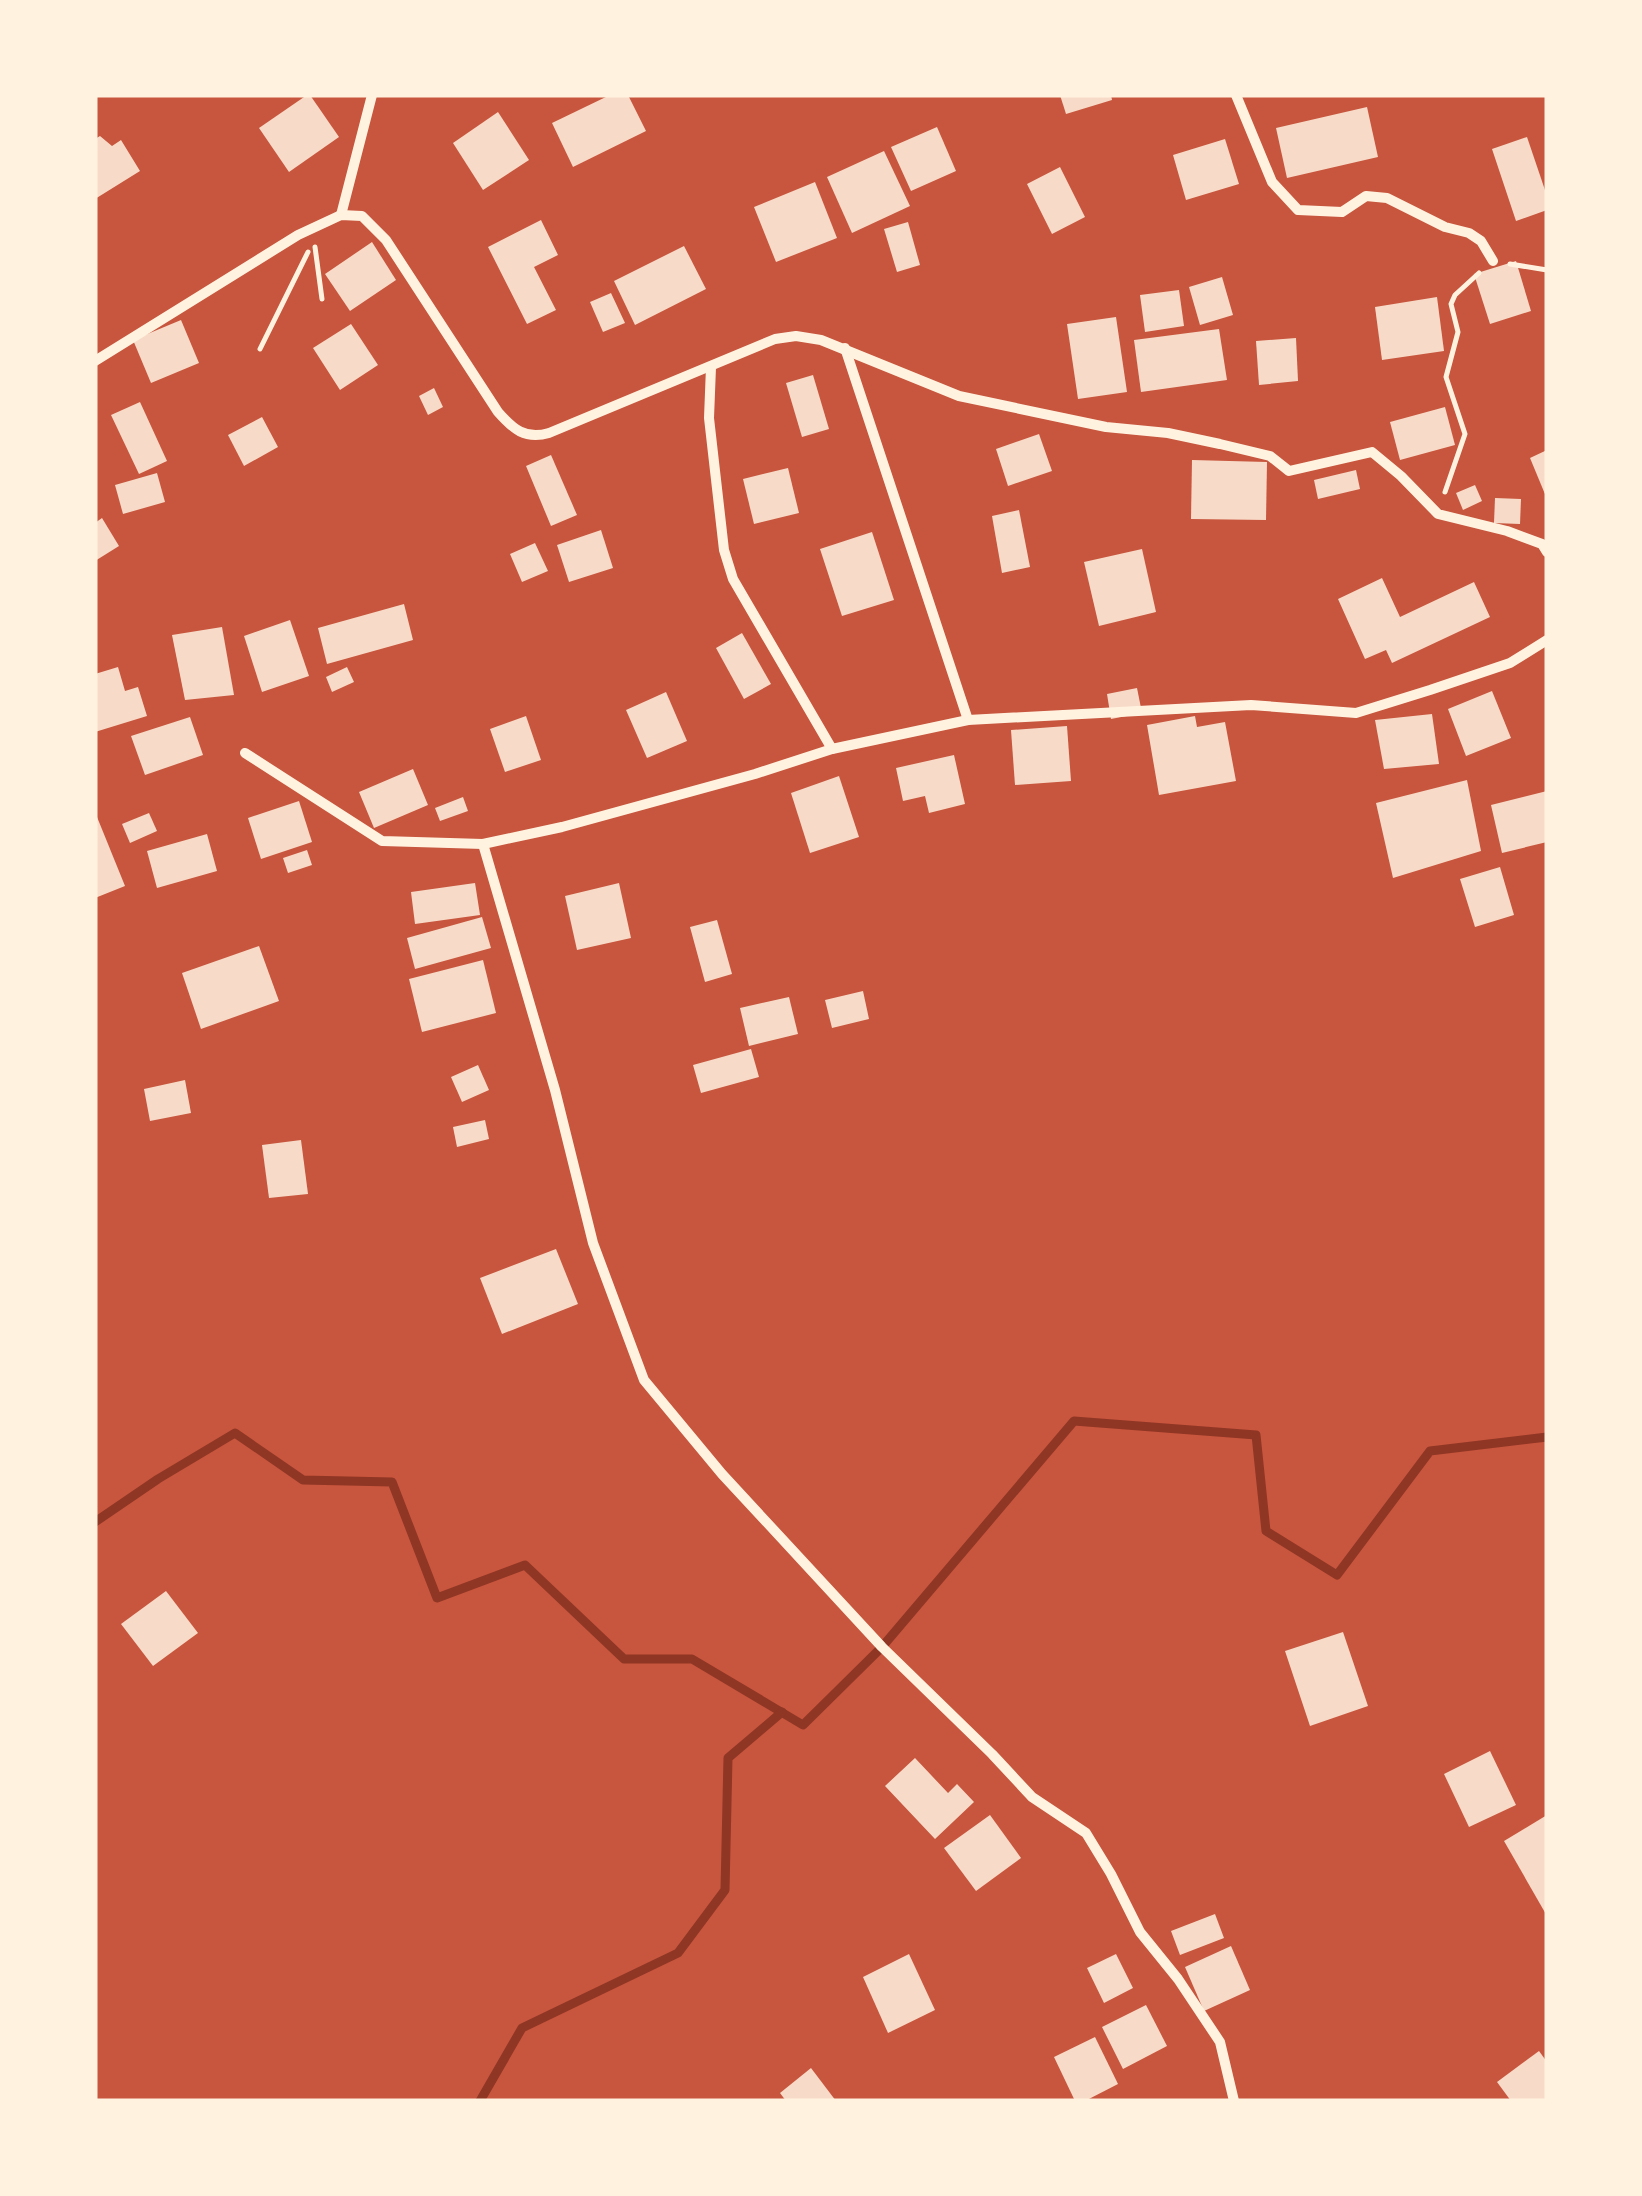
<svg xmlns="http://www.w3.org/2000/svg" width="1642" height="2196" viewBox="0 0 1642 2196" font-family="Poppins,sans-serif">
  <style>
    .lines { fill: none; stroke-linecap: round; stroke-linejoin: round }
    .stream { stroke: #8f3625; stroke-width: 9 }
    .building { fill: #f7dbc8 }
    .path { stroke: #fff3e0; stroke-width: 5 }
    .minor { stroke: #fff3e0; stroke-width: 10 }
  </style>
  <rect width="100%" height="100%" fill="#c8553d"/>
  <g class="lines">
    <g class="stream">
      <polyline points="95,1522 158,1479 235,1433 303,1480 392,1482 437,1598 525,1565 624,1659 692,1659 803,1725 882,1647 1074,1421 1256,1435 1266,1531 1337,1575 1430,1451 1547,1437"/>
      <polyline points="480,2101 522,2028 678,1953 725,1890 728,1758 782,1712"/>
    </g>
  </g>
  <g class="building">
    <polygon points="307,95 310,95 339,137 289,172 259,128"/>
    <polygon points="610,95 628,95 646,131 573,167 552,123"/>
    <polygon points="1060,95 1111,95 1112,100 1066,114"/>
    <polygon points="1367,107 1378,157 1287,178 1276,128"/>
    <polygon points="498,112 529,160 483,190 453,143"/>
    <polygon points="937,127 956,171 911,191 891,147"/>
    <polygon points="100,136 112,146 121,140 140,171 95,199 95,139"/>
    <polygon points="1527,137 1547,196 1547,210 1516,221 1492,149"/>
    <polygon points="1225,139 1239,184 1186,200 1173,155"/>
    <polygon points="884,151 910,206 852,233 827,177"/>
    <polygon points="1060,167 1085,217 1052,234 1027,184"/>
    <polygon points="815,182 837,238 776,262 754,207"/>
    <polygon points="541,220 558,255 534,267 556,310 527,324 488,247"/>
    <polygon points="908,222 920,265 897,272 884,229"/>
    <polygon points="372,242 396,280 350,311 325,274"/>
    <polygon points="684,246 706,289 635,325 614,281"/>
    <polygon points="1516,261 1531,311 1490,324 1474,274"/>
    <polygon points="1222,277 1233,315 1200,325 1189,287"/>
    <polygon points="1179,290 1184,326 1145,332 1140,295"/>
    <polygon points="611,293 625,323 603,332 590,302"/>
    <polygon points="1437,297 1444,351 1382,360 1375,307"/>
    <polygon points="1116,317 1127,392 1078,399 1067,324"/>
    <polygon points="181,320 199,363 151,383 133,340"/>
    <polygon points="351,324 378,365 340,390 313,348"/>
    <polygon points="1219,329 1227,380 1141,392 1134,340"/>
    <polygon points="1296,338 1298,381 1259,385 1256,341"/>
    <polygon points="813,375 829,429 802,437 786,383"/>
    <polygon points="434,388 443,407 428,415 419,396"/>
    <polygon points="140,402 167,461 139,474 111,415"/>
    <polygon points="1445,407 1455,445 1400,460 1390,422"/>
    <polygon points="262,417 278,447 244,466 228,435"/>
    <polygon points="1039,434 1052,471 1008,486 996,449"/>
    <polygon points="1547,450 1547,499 1530,458"/>
    <polygon points="551,455 577,515 551,526 526,466"/>
    <polygon points="1192,460 1267,462 1266,520 1191,519"/>
    <polygon points="788,468 799,513 754,524 743,479"/>
    <polygon points="1356,470 1360,489 1318,499 1314,480"/>
    <polygon points="157,473 165,502 123,514 115,485"/>
    <polygon points="1475,485 1482,501 1463,510 1456,493"/>
    <polygon points="1495,498 1521,499 1520,524 1494,523"/>
    <polygon points="1019,510 1030,567 1002,573 992,516"/>
    <polygon points="102,518 119,546 95,561 95,523"/>
    <polygon points="601,530 613,568 569,582 557,545"/>
    <polygon points="872,532 894,600 842,616 820,549"/>
    <polygon points="535,543 548,571 522,582 510,554"/>
    <polygon points="1142,549 1156,612 1099,626 1084,562"/>
    <polygon points="1382,578 1400,617 1474,582 1490,617 1392,663 1386,650 1365,659 1338,599"/>
    <polygon points="404,604 413,640 327,664 318,628"/>
    <polygon points="290,620 309,676 262,692 244,636"/>
    <polygon points="222,627 234,695 185,700 172,635"/>
    <polygon points="742,633 771,684 744,699 716,648"/>
    <polygon points="118,667 125,691 138,687 147,716 95,732 95,674"/>
    <polygon points="347,667 354,682 332,692 326,677"/>
    <polygon points="1137,688 1142,713 1111,719 1107,694"/>
    <polygon points="1492,691 1511,738 1466,756 1448,709"/>
    <polygon points="666,692 687,741 647,758 626,710"/>
    <polygon points="1432,714 1439,764 1384,769 1375,720"/>
    <polygon points="526,716 541,760 505,772 490,729"/>
    <polygon points="1195,716 1197,727 1225,722 1236,781 1159,795 1147,725"/>
    <polygon points="190,717 203,755 145,775 131,736"/>
    <polygon points="1067,726 1071,781 1015,785 1011,730"/>
    <polygon points="954,755 965,804 929,813 925,796 903,801 896,768"/>
    <polygon points="413,769 428,805 374,828 359,792"/>
    <polygon points="839,776 859,837 810,853 791,793"/>
    <polygon points="1467,780 1481,851 1393,878 1376,803"/>
    <polygon points="1547,791 1547,842 1502,853 1491,805"/>
    <polygon points="463,797 468,811 440,821 435,808"/>
    <polygon points="299,801 312,842 261,859 248,818"/>
    <polygon points="95,812 125,886 95,898"/>
    <polygon points="149,813 157,831 130,843 122,824"/>
    <polygon points="207,834 217,871 157,888 147,851"/>
    <polygon points="307,850 312,865 288,873 283,858"/>
    <polygon points="1500,867 1514,915 1475,927 1460,879"/>
    <polygon points="475,883 480,915 415,924 411,892"/>
    <polygon points="619,883 631,938 577,950 565,896"/>
    <polygon points="482,917 491,948 415,969 407,938"/>
    <polygon points="717,920 732,974 705,982 690,927"/>
    <polygon points="259,946 279,1001 201,1029 182,973"/>
    <polygon points="483,960 496,1013 422,1032 409,979"/>
    <polygon points="863,991 869,1019 832,1028 825,1000"/>
    <polygon points="789,997 798,1034 749,1046 740,1008"/>
    <polygon points="751,1049 759,1077 701,1093 693,1065"/>
    <polygon points="478,1065 489,1090 462,1102 451,1077"/>
    <polygon points="185,1080 191,1113 150,1121 144,1089"/>
    <polygon points="485,1120 489,1139 457,1147 453,1127"/>
    <polygon points="301,1140 308,1194 269,1198 262,1145"/>
    <polygon points="556,1249 578,1304 502,1334 480,1278"/>
    <polygon points="166,1591 198,1633 153,1666 121,1624"/>
    <polygon points="1343,1632 1368,1706 1310,1726 1285,1651"/>
    <polygon points="1490,1751 1516,1805 1469,1827 1444,1774"/>
    <polygon points="915,1758 948,1793 957,1784 974,1802 935,1839 885,1786"/>
    <polygon points="990,1815 1021,1858 976,1891 944,1848"/>
    <polygon points="1547,1815 1547,1916 1504,1841"/>
    <polygon points="1215,1914 1224,1938 1180,1955 1171,1931"/>
    <polygon points="1231,1946 1250,1990 1204,2011 1185,1967"/>
    <polygon points="909,1954 935,2010 888,2033 863,1977"/>
    <polygon points="1116,1954 1133,1988 1104,2003 1087,1968"/>
    <polygon points="1146,2005 1167,2046 1123,2069 1102,2027"/>
    <polygon points="1095,2037 1118,2084 1085,2101 1075,2101 1054,2057"/>
    <polygon points="1539,2051 1547,2062 1547,2098 1543,2101 1511,2101 1497,2082"/>
    <polygon points="811,2068 836,2101 786,2101 780,2093"/>
  </g>
  <g class="lines">
    <g class="path">
      <polyline points="315,247 322,299"/>
      <polyline points="1510,264 1547,270"/>
      <polyline points="260,349 308,252"/>
      <polyline points="1445,492 1465,434 1446,377 1458,332 1451,304 1455,295 1479,273"/>
    </g>
    <g class="minor">
      <polyline points="1236,95 1272,182 1298,210 1342,212 1366,196 1387,198 1445,227 1469,233 1481,241 1493,261"/>
      <polyline points="341,215 372,95"/>
      <polyline points="845,348 968,720"/>
      <path d="M95 361 298 235 341 215 362 216 386 240 498 412C513 429 525 440 549 433L775 339 796 336 821 340 959 396 1106 427 1168 433 1220 444 1270 456 1289 471 1372 452 1401 476 1438 514 1507 531 1542 544 1547 552"/>
      <polyline points="711,367 709,418 724,550 733,579 832,749"/>
      <polyline points="245,753 382,841 483,844 562,827 755,774 832,749 968,720 1251,705 1356,713 1430,690 1510,663 1547,640"/>
      <polyline points="483,844 555,1090 593,1243 644,1380 722,1474 882,1647 992,1754 1032,1797 1086,1833 1111,1874 1140,1932 1178,1979 1220,2042 1234,2101"/>
    </g>
  </g>
  <rect width="1642" height="2196" fill="none" stroke="#fff3e0" stroke-width="195"/>
</svg>
